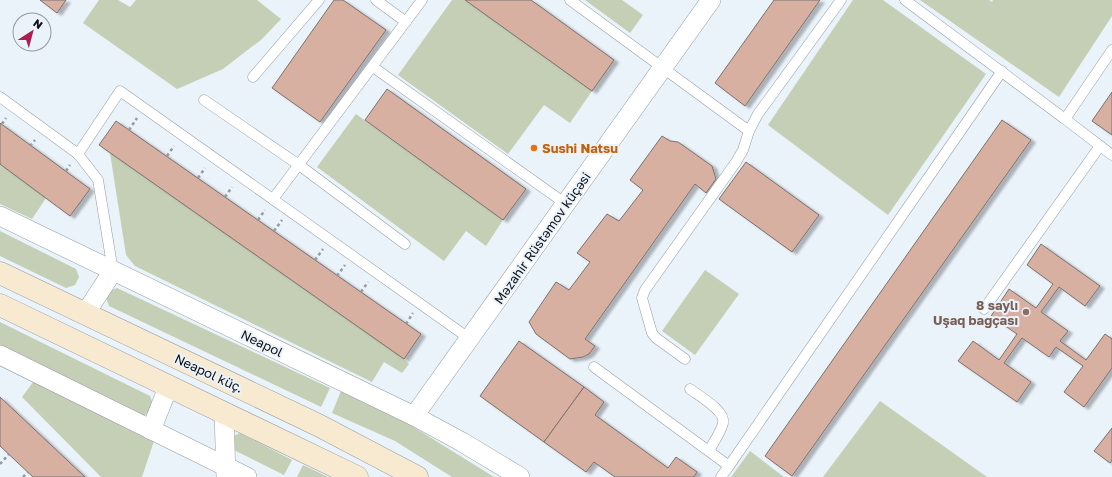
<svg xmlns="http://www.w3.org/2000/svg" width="1112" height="477" viewBox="0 0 1112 477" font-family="'Golos Text',sans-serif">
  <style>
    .green { fill: #c5cfb5 }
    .building { fill: #d8b0a2; stroke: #7b716e; filter: url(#shadow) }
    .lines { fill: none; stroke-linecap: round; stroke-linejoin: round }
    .lane-casing { stroke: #969da5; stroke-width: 11 }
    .street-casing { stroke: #969da5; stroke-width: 20 }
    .secondary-casing { stroke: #969da5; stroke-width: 23 }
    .path { stroke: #959aa0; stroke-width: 2.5; stroke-dasharray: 3 3; stroke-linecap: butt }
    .lane { stroke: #fff; stroke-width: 10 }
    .street { stroke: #fff; stroke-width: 19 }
    .secondary { stroke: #f8ead1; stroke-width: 22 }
    .food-dot { fill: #e8710a; stroke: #eaf2fa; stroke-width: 1.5 }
    .education-dot { fill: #8d6e63; stroke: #eaf2fa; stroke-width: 1.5 }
    .labels { text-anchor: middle; stroke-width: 4; stroke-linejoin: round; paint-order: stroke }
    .food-label { font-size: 13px; font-weight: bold; fill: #c56008; stroke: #eaf2fa; text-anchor: start }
    .street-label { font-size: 13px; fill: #101215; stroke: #eaf2fa }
    .education-label { font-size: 13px; font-weight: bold; fill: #785e54; stroke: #eaf2fa; text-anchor: end }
  </style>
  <defs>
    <filter id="shadow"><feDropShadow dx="4.5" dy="2.5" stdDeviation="1" flood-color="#0004"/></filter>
  </defs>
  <rect width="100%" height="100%" fill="#eaf2fa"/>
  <g class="green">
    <polygon points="99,0 118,0 130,7 136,0 257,0 281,19 262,39 223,69 177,89 83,23"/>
    <polygon points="452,0 465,0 592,91 570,123 544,105 508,154 398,75"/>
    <polygon points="585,0 622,0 643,15 630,33"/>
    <polygon points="853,0 883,0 986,74 888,215 768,125"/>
    <polygon points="920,0 989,0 992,2 993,0 1112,0 1112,16 1059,97"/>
    <polygon points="356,114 503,220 486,246 466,231 444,261 317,167"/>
    <polygon points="110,153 404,359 409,364 402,373 384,362 372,382 135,266 126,255"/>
    <polygon points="0,164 46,198 32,219 0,204"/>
    <polygon points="0,231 76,269 79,277 75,285 66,288 0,256"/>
    <polygon points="705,270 739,294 695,355 662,331"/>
    <polygon points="117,288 330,388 321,407 109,306 106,298 110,291"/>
    <polygon points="0,322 150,396 153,404 149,413 140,417 0,347"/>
    <polygon points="34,381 154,441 142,477 101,477 22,397"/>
    <polygon points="341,391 407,423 494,477 452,477 395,441 332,413"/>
    <polygon points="880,401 987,477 823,477"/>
    <polygon points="240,433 292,460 284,475 232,449 232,437"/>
    <polygon points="750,451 784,477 731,477"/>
    <polygon points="303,465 328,477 297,477"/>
  </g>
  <g class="building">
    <polygon points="40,0 66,0 57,13"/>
    <polygon points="334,0 343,0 386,30 320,122 272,88"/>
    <polygon points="465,0 531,0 614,60 592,91"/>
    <polygon points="774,0 820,0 745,106 715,83"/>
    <polygon points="387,89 526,189 503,220 365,120"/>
    <polygon points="1112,92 1112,135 1092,121"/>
    <polygon points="1002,120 1031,140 792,476 765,456"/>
    <polygon points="116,121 421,334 404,359 99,145"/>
    <polygon points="0,123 90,189 70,216 0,164"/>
    <polygon points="662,136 670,141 678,142 712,166 716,179 706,193 695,184 585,339 595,346 589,354 583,357 570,359 536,334 529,322 556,282 569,290 590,262 577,253 607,214 619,221 643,190 630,180"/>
    <polygon points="746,162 819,215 792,252 719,199"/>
    <polygon points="1041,244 1100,286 1085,306 1059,287 1041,312 1068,331 1060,341 1086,360 1105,334 1112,339 1112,368 1084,407 1064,392 1083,366 1056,347 1049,357 1022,338 1004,363 1031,382 1017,402 958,361 973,341 999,360 1017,334 991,316 1009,289 1036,308 1053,284 1027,265"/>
    <polygon points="519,341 584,387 544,442 480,396"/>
    <polygon points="584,387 604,402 595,415 668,468 676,457 697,472 694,477 615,477 594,462 586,472 544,442"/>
    <polygon points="0,397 85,477 33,477 0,446"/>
    <polygon points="1112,428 1112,460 1110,463 1094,451"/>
  </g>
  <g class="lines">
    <g class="lane-casing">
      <g id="lane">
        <polyline points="376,0 406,22"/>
        <polyline points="570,0 749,131 758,114 841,0"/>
        <polyline points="905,0 1065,119"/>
        <polyline points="1112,50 1065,119 1112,155"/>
        <polyline points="373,67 566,204"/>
        <polyline points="253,77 319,0"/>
        <polyline points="0,97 78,154 120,91 470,339"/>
        <polyline points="204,100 299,165 405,244"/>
        <polyline points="78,154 98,180 113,271"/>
        <polyline points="273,199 422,0"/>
        <polyline points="984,309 1100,146"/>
        <polyline points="685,359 656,338 652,333 642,298 645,290 736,162 743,150 749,131"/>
        <polyline points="594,367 729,466 721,477"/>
        <path d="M690 389C699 396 726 411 723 423 721 432 713 443 709 451"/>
        <polyline points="729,466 1002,71"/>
      </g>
    </g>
    <g class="street-casing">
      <g id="street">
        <polyline points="0,216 414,416 462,442 520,477"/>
        <polyline points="85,314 113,271"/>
        <polyline points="0,355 247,477"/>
        <polyline points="224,412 226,477"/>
        <polyline points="414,416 711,0"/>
        <polyline points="151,430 169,385"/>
      </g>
    </g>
    <g class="secondary-casing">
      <g id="secondary">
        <polyline points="0,273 318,425 417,477"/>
        <polyline points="0,305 357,477"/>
      </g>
    </g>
    <g class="path">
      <polyline points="2,124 6,118"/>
      <polyline points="129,130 137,118"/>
      <polyline points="30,146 35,140"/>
      <polyline points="167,156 174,146"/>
      <polyline points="66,171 70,165"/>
      <polyline points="198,178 205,168"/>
      <polyline points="225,197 232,187"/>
      <polyline points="258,220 265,210"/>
      <polyline points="274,231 282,220"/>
      <polyline points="315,260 323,249"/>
      <polyline points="337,276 345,265"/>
      <polyline points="361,292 368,282"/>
      <polyline points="406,324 413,313"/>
      <polyline points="0,464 9,454"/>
      <polyline points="23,477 28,472"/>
    </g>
    <use href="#lane" class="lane"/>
    <use href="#street" class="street"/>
    <use href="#secondary" class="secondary"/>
  </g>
  <circle class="food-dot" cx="534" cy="148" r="4"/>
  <circle class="education-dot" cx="1026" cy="312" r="4"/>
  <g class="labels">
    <g class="food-label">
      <text x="542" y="153">Sushi Natsu</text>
    </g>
    <g class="street-label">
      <text transform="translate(542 238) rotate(-55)" y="5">Məzahir Rüstəmov küçəsi</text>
      <text transform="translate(262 343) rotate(26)" y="5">Neapol</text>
      <text transform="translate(209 373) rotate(25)" y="5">Neapol küç.</text>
    </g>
    <g class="education-label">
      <text x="1018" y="310">8 saylı<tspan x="1018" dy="15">Uşaq bağçası</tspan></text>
    </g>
  </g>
  <g transform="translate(32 32) rotate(36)"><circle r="19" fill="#eaf2fa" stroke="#93989e"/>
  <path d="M0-3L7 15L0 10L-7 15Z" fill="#ae1d4f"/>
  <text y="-6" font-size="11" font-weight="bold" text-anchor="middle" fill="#101215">N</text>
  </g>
</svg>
